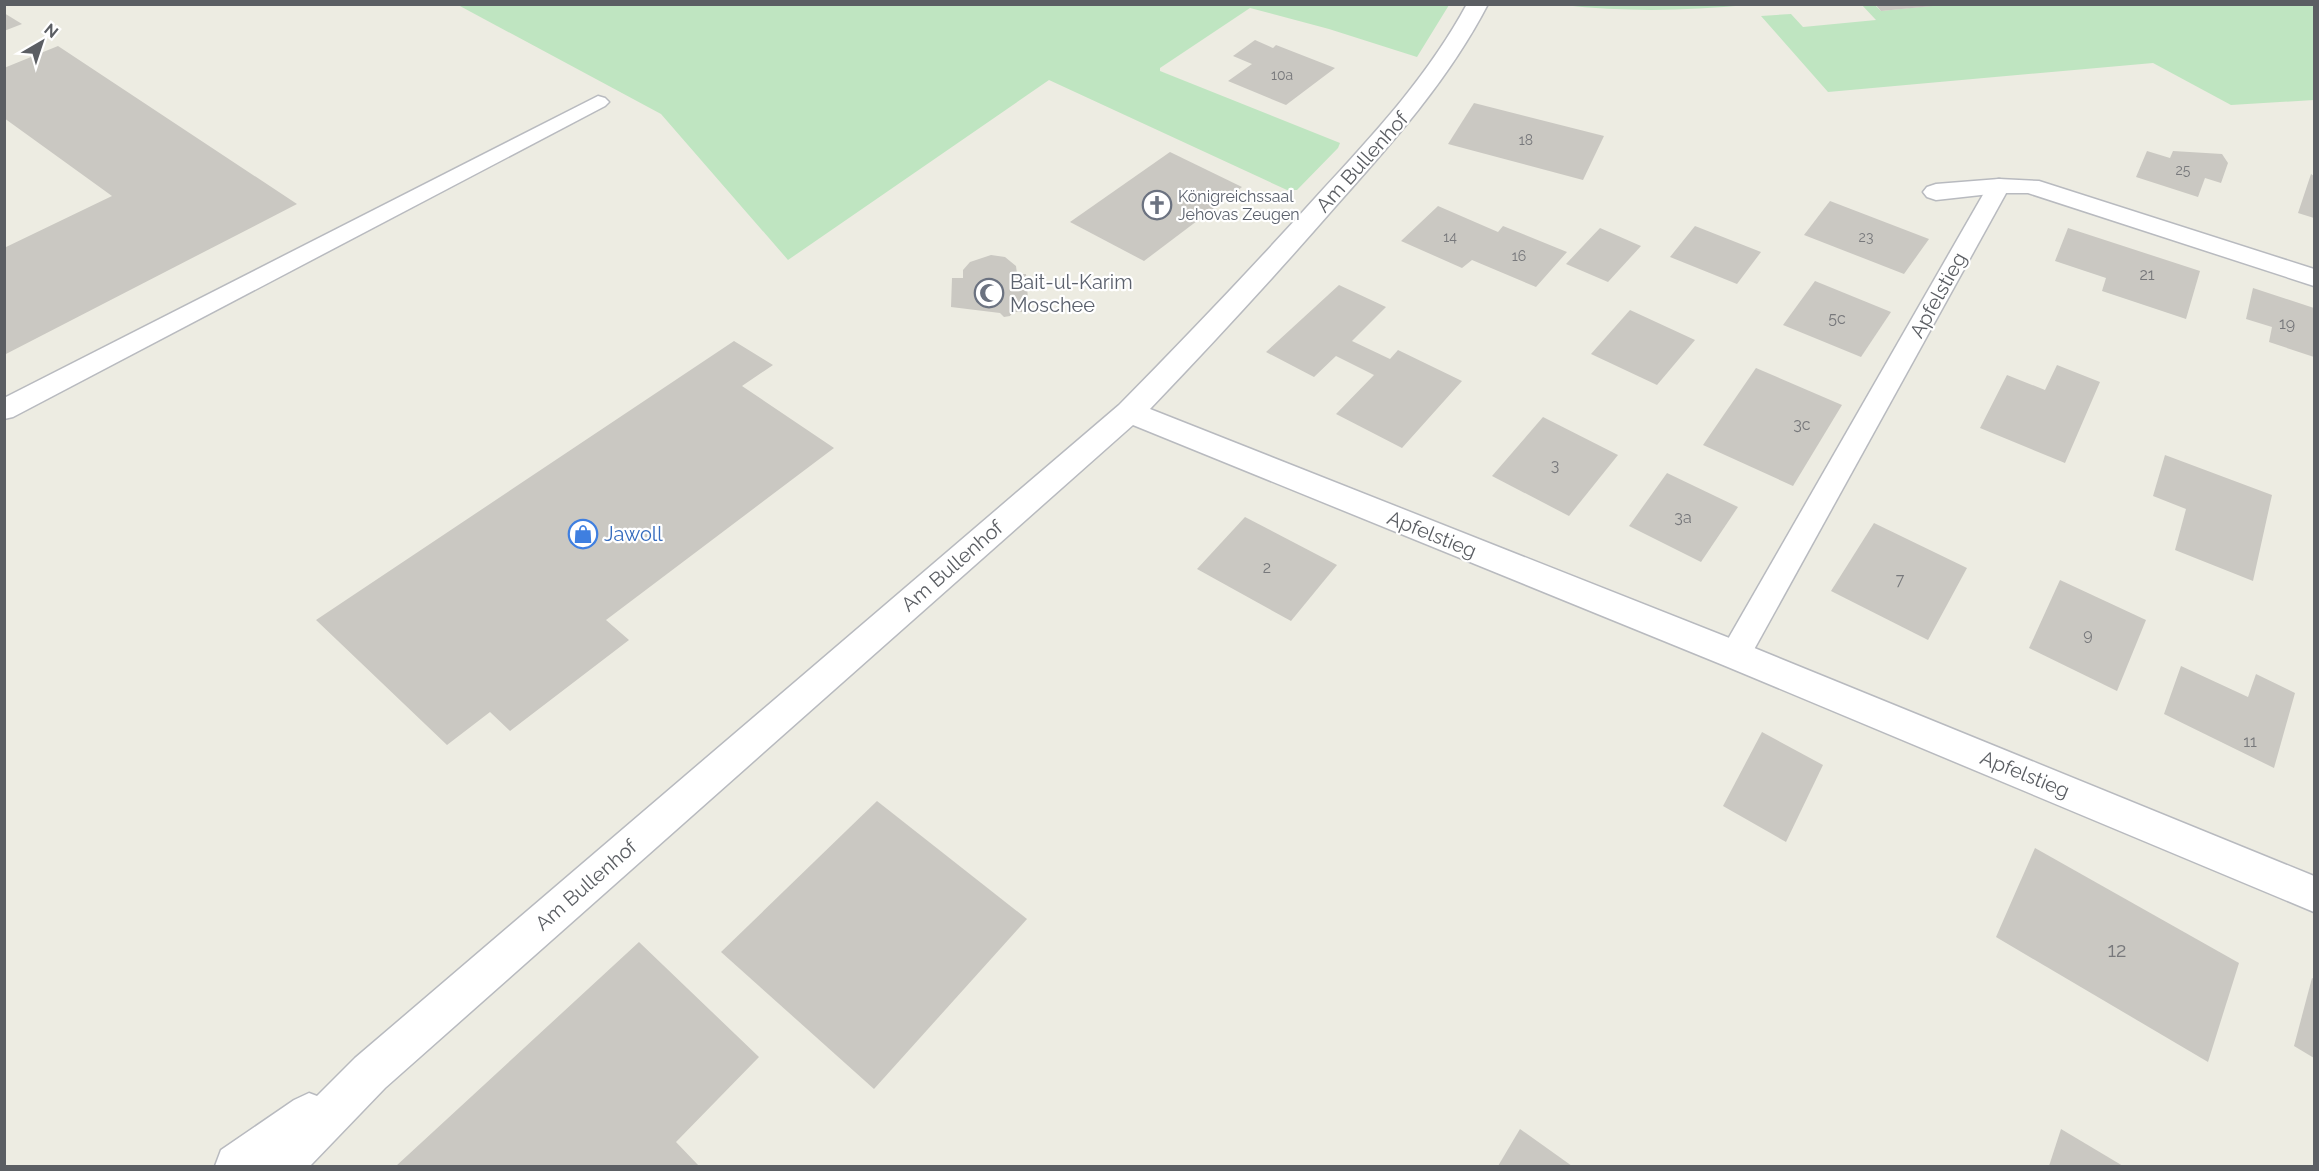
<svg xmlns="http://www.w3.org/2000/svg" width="2319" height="1171" viewBox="0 0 2319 1171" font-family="Raleway,sans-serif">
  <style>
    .green { fill: #bfe5c1 }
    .building { fill: #cac8c2 }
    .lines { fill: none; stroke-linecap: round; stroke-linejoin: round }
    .lane-casing { stroke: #b8babf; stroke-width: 3 }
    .street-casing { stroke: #b8babf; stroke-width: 3 }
    .lane { fill: #fff; fill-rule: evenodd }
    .street { fill: #fff; fill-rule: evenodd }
    .labels { text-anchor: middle; stroke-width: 4.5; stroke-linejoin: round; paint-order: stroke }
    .far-number-label { font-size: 14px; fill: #77787b }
    .far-worship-label { font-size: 16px; fill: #5b616d; stroke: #fff; text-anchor: start }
    .number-label { font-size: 16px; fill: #77787b }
    .street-label { font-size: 20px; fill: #5b5e63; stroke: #fff }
    .worship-label { font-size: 20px; fill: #5b616d; stroke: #fff; text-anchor: start }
    .shop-label { font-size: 20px; fill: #366cbe; stroke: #fff; text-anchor: start }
    .near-number-label { font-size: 20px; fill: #77787b }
  </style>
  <rect width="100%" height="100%" fill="#edece2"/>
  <g class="green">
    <polygon points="1861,4 1875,5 1881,11 1949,4 2314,5 2314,100 2231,105 2153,63 1828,92 1761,16 1791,14 1803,27 1876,20"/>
    <polygon points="458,5 1449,5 1417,57 1329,29 1250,8 1160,68 1160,71 1340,143 1338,148 1297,190 1287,190 1049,80 788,260 661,114"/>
    <path d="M1563 5H1747C1686 11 1624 12 1563 5Z"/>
  </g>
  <g class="building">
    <polygon points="1875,4 1933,4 1933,6 1881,11"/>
    <polygon points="4,13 22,24 4,31"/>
    <polygon points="1255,40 1273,48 1276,45 1335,68 1286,105 1228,81 1252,64 1233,56"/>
    <polygon points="58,46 297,204 4,355 4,248 112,196 4,118 4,68"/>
    <polygon points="1474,103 1604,136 1583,180 1448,144"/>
    <polygon points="2147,151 2170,158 2173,151 2222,154 2228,163 2221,183 2205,178 2198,197 2136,177"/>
    <polygon points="1170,152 1242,187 1144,261 1070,222"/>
    <polygon points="2311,174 2314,176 2314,218 2298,213"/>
    <polygon points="1830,201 1929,239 1904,274 1804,235"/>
    <polygon points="1438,206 1498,232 1503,226 1567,252 1536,287 1472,260 1462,268 1401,241"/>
    <polygon points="1695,226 1761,252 1737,284 1670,257"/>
    <polygon points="1600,228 1641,246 1608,282 1566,264"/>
    <polygon points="2068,228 2200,271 2186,319 2102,291 2106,278 2055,261"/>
    <polygon points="991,255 1005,257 1016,266 1017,274 1026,274 1029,312 1013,312 1010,316 1004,317 1000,313 951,307 952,278 963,278 963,270 970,262"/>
    <polygon points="1815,281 1891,312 1861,357 1783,325"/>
    <polygon points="1339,285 1386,307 1352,341 1390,359 1398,350 1462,381 1402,448 1336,414 1374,375 1336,356 1314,377 1266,352"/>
    <polygon points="2253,288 2314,308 2314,357 2269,342 2272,327 2246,319"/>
    <polygon points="1630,310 1695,340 1657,385 1591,354"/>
    <polygon points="734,341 773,365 742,386 834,448 606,620 629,640 510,731 490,712 447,745 316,620"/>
    <polygon points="2057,365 2100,382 2065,463 1980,428 2007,375 2045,390"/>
    <polygon points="1756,368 1842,405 1793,486 1703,445"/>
    <polygon points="1543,417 1618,455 1569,516 1492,476"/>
    <polygon points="2165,455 2272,495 2253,581 2175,550 2186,509 2153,496"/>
    <polygon points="1667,473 1738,507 1701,562 1629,526"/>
    <polygon points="1245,517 1337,565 1291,621 1197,569"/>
    <polygon points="1874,523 1967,568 1928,640 1831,591"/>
    <polygon points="2060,580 2146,620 2117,691 2029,648"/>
    <polygon points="2181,666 2248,697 2256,674 2295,693 2274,768 2164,714"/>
    <polygon points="1762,732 1823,765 1786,842 1723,806"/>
    <polygon points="877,801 1027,919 874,1089 721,952"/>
    <polygon points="2035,848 2239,963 2208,1062 1996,937"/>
    <polygon points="639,942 759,1057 676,1142 699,1166 396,1166"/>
    <polygon points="2312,978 2314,979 2314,1058 2294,1046"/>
    <polygon points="1520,1129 1572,1166 1498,1166"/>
    <polygon points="2061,1129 2123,1166 2049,1166"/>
  </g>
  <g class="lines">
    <g class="lane-casing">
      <g id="lane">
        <polygon points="598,96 605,98 609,102 605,106 13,417 4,419 4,398"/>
        <polygon points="1999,179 2007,181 2010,186 1746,664 1735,668 1724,664 1719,655 1724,646 1988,186 1991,181"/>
      </g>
    </g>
    <g class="street-casing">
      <g id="street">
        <path d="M1467 4H1488C1448 81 1392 143 1335 207 1275 276 1213 343 1150 409L1747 645 2314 876V912L1723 665 1133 425 385 1088 310 1166H215L221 1150 294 1100 309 1093 317 1096 355 1058 1119 405C1186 337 1252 268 1316 197 1372 136 1427 78 1467 4Z"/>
        <polygon points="1999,179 2039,181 2314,269 2314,286 2028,193 1999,193 1936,200 1927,197 1923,192 1927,187 1936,184"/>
      </g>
    </g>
    <use href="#lane" class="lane"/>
    <use href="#street" class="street"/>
  </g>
  <defs>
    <g id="church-ring" transform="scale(1.5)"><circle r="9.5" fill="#fff" stroke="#6b7280" stroke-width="1.5"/><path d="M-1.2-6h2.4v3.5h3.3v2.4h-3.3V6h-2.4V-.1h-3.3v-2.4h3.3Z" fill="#6b7280"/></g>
    <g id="mosque-ring" transform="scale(1.5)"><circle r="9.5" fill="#fff" stroke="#6b7280" stroke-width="1.5"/><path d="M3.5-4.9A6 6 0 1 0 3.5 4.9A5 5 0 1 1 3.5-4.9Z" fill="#6b7280"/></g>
    <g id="shop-ring" transform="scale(1.5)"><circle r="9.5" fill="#fff" stroke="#3f7fe0" stroke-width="1.5"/><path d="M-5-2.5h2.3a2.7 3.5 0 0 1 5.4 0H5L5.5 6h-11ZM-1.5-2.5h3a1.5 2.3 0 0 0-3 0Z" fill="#3f7fe0"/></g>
  </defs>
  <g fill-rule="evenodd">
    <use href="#church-ring" x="1157" y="205"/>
    <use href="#mosque-ring" x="989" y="293"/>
    <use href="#shop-ring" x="583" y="534"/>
  </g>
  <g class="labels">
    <g class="far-number-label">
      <text x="1282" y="80">10a</text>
      <text x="1526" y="145">18</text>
      <text x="2183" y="175">25</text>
      <text x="1450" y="242">14</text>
      <text x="1866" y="242">23</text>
      <text x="1519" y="261">16</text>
    </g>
    <g class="far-worship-label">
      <text x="1178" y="202">Königreichssaal<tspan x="1178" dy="18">Jehovas Zeugen</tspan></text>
    </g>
    <g class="number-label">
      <text x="2147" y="280">21</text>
      <text x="1837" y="324">5c</text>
      <text x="2287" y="329">19</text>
      <text x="1802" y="430">3c</text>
      <text x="1555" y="471">3</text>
      <text x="1683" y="523">3a</text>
      <text x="1267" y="573">2</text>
      <text x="1900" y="585">7</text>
      <text x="2088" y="640">9</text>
      <text x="2250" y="747">11</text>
    </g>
    <g class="street-label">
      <text transform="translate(1362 162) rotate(-48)" y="7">Am Bullenhof</text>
      <text transform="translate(1938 295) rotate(-61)" y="7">Apfelstieg</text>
      <text transform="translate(1432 534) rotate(22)" y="7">Apfelstieg</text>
      <text transform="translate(952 566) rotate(-41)" y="7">Am Bullenhof</text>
      <text transform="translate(2025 774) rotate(22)" y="7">Apfelstieg</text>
      <text transform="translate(586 885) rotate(-41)" y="7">Am Bullenhof</text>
    </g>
    <g class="worship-label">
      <text x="1010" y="289">Bait-ul-Karim<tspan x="1010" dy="23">Moschee</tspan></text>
    </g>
    <g class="shop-label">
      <text x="604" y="541">Jawoll</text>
    </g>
    <g class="near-number-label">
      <text x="2117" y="957">12</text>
    </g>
  </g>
  <rect width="2319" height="1171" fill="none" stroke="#5b5e63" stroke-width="12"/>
  <g transform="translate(42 42) rotate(39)" stroke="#ffffff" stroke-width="4.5" paint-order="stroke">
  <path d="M0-4.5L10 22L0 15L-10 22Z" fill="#5b5e63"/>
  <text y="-9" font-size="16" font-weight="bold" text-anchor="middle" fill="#5b5e63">N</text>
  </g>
</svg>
